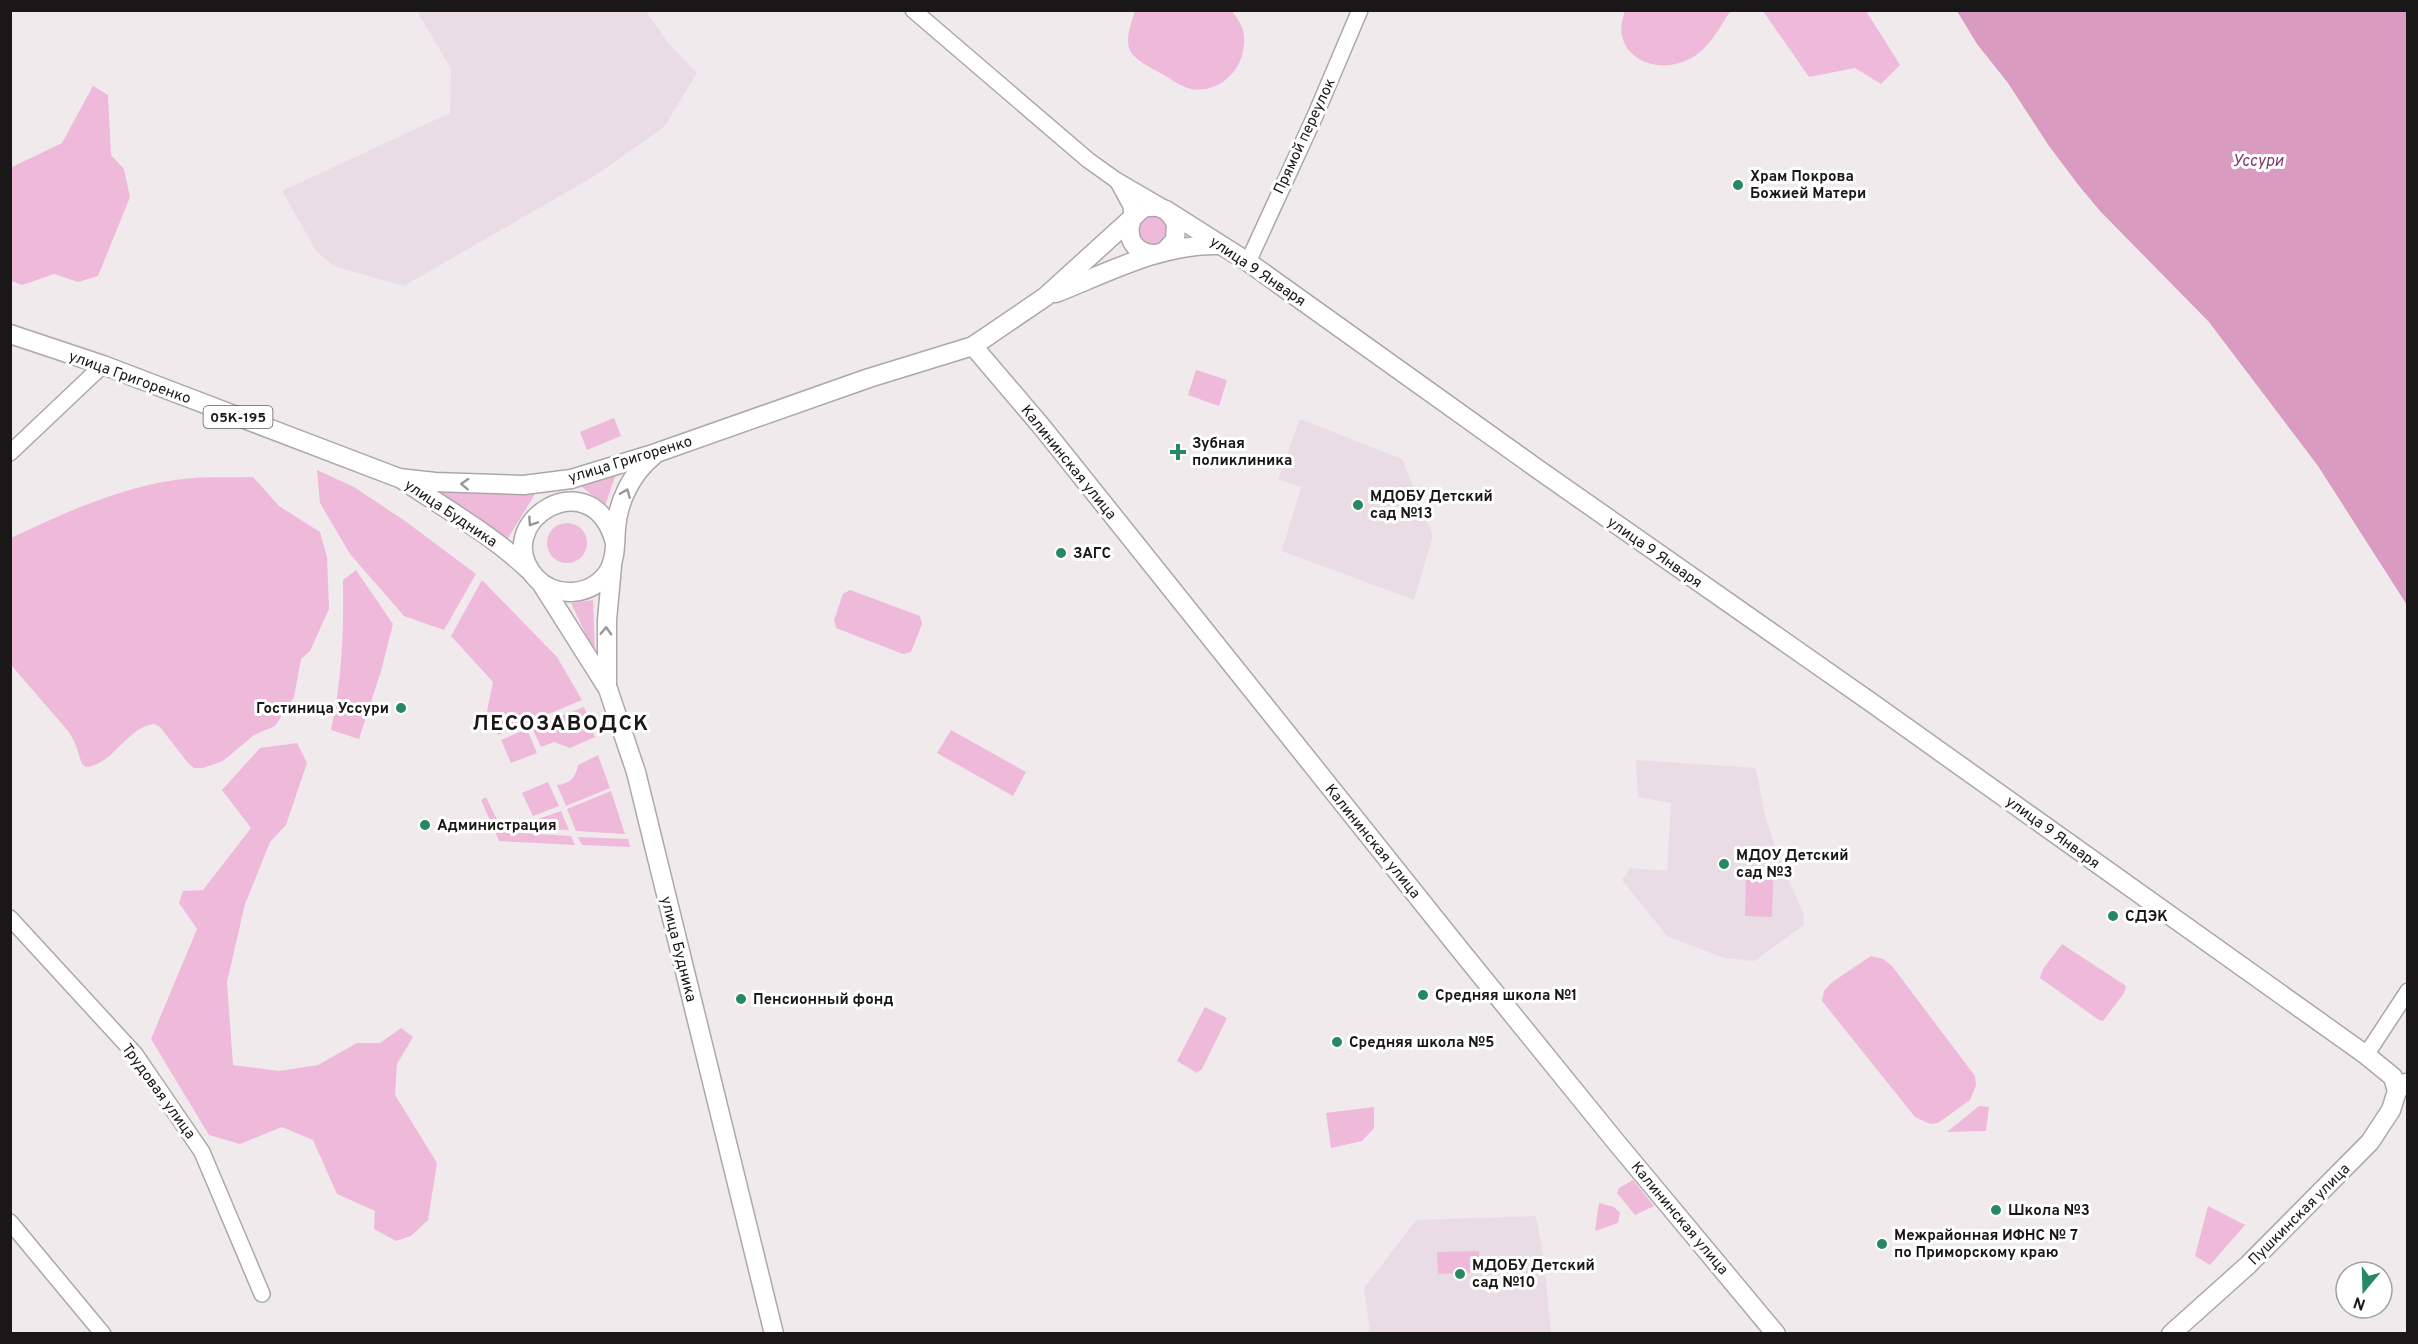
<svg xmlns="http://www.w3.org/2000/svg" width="2418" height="1344" viewBox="0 0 2418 1344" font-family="Overpass,sans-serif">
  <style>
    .built { fill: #eadce4 }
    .green { fill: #efb9d9 }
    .water { fill: #da9bc1 }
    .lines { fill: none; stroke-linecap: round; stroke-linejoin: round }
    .minor-casing { stroke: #ada7ab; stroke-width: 18 }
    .major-casing { stroke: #ada7ab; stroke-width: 21 }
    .minor { stroke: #fff; stroke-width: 15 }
    .major { stroke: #fff; stroke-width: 18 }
    .oneway { stroke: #989797 }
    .poi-dot { fill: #268962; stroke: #fff; stroke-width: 2 }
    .labels { text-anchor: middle; stroke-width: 6; stroke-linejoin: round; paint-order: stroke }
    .shield { fill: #fff; stroke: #5e5d5d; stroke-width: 1.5 }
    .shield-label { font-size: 14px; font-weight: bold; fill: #191718 }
    .street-label { font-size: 15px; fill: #191718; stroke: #fff }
    .poi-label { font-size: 15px; font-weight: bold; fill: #191718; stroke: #fff; text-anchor: start }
    .water-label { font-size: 16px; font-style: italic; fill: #803667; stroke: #fff }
    .district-label { font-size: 21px; font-weight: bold; letter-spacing: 1.5px; fill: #191718; stroke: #fff }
  </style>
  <rect width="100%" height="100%" fill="#f0eaed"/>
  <g class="built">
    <polygon points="417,11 646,11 668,43 697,73 664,127 596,175 404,286 334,266 317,252 282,191 450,113 451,69"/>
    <polygon points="1300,419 1402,459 1433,536 1414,600 1282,551 1301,487 1278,479"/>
    <polygon points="1636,760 1756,768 1765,816 1780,861 1803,912 1804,925 1754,961 1724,958 1667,936 1622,880 1630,868 1667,871 1671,803 1638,797"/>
    <polygon points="1536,1216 1544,1260 1551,1333 1370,1333 1364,1288 1416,1220"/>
  </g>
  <g class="green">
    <path d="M1135 11H1232C1236 17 1241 23 1243 30 1250 62 1225 94 1191 89 1182 87 1171 79 1162 74 1127 55 1121 51 1135 11Z"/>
    <path d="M1625 11V10L1733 11 1729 13C1717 32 1706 53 1685 61 1649 76 1609 51 1625 11Z"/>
    <polygon points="1763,11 1866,11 1900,65 1881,84 1855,68 1809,77"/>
    <polygon points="93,86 108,95 111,155 124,169 130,197 98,276 78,282 54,274 22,285 11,281 11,164 12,167 62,143"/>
    <path d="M1152 215H1157L1169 224 1166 243 1151 247 1142 241C1136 230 1140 219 1152 215Z"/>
    <polygon points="1196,370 1227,380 1219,406 1188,395"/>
    <polygon points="614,418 621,436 587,450 580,432"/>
    <polygon points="317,470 354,487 405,521 476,574 444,630 404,616 350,554 320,503"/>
    <polygon points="617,471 605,506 576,482"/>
    <path d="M253 477 279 506 320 532 327 557 329 609 310 651 301 659 294 697 275 726 254 735 223 761 203 768H194L188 763 160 727 154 724C127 727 113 765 86 767L82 764 75 743 69 732 11 665V538C64 513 116 489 175 480 200 476 227 478 253 477Z"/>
    <polygon points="422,484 535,494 507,540"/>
    <circle cx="567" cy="543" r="20"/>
    <path d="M356 570 393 624 381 671 359 739 331 730C342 680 344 631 343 580Z"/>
    <polygon points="482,580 557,657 582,700 498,735 487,711 493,682 451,636"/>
    <polygon points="850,590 920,616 922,624 911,652 903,654 836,628 834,620 843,594"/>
    <polygon points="593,600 595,654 571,603"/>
    <polygon points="584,707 595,737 570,748 554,742 541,747 532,728"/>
    <polygon points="527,729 537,753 511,763 501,740"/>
    <polygon points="951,730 1026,772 1013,796 937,753"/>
    <polygon points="297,743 307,763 286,825 270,842 245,904 227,982 233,1065 279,1071 318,1065 357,1043 380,1043 401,1028 413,1037 397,1064 395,1095 437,1163 428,1220 411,1236 396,1241 374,1229 375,1211 337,1194 313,1140 282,1127 240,1144 209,1135 151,1039 197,929 179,903 183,891 203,890 251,828 222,790 260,748"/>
    <path d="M598 755 610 788 566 806 557 785C569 784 576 778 578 765Z"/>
    <polygon points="548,782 559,806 533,816 522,793"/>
    <polygon points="611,791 625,834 576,831 567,809"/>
    <polygon points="486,797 503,832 571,836 575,845 499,841 481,800"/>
    <polygon points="561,811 569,830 538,829 535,820"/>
    <polygon points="578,837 628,839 630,847 582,845"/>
    <polygon points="1746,878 1773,879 1772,917 1745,916"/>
    <polygon points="2062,944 2126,986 2124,993 2103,1021 2099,1020 2040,978 2043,969"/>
    <polygon points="1871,956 1883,959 1892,966 1975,1076 1976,1085 1970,1100 1938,1123 1930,1124 1915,1117 1822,1001 1824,991 1831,983"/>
    <polygon points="1205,1007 1227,1018 1202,1069 1197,1073 1177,1061"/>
    <polygon points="1979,1106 1989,1107 1986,1131 1947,1132"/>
    <polygon points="1374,1107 1374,1128 1362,1141 1331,1148 1326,1113"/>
    <polygon points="1633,1180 1654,1206 1635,1215 1617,1193 1619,1188"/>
    <polygon points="1599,1203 1614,1207 1620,1213 1618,1223 1595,1231"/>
    <polygon points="2208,1206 2245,1225 2210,1265 2195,1256"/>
    <polygon points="1479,1251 1480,1272 1438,1274 1437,1252"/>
  </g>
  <polygon class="water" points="1957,11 2407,11 2407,605 2318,466 2209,322 2100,211 2080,187 2049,146 2008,83 1977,44"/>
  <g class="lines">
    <g class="minor-casing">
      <g id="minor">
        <polyline points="913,10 1088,160 1116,180 1164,208"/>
        <polyline points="1118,182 1131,206 1132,219"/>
        <polyline points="1248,262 1315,116 1360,10"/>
        <polyline points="10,453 103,365"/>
        <polyline points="10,918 135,1054 202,1152 262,1294"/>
        <polyline points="2366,1055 2408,991"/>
        <polyline points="10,1222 103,1334"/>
      </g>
    </g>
    <g class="major-casing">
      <g id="major">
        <polyline points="1166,210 1248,262 1539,470 1872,703 2366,1055 2393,1077 2397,1091"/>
        <path d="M1132 219C1125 237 1134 253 1154 254"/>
        <path d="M1056 293C1109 272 1163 243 1220 245"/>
        <path d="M10 334 103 365 399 478 435 482 524 485 571 479 656 453 869 378 973 346 1045 297 1143 208C1159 204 1169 209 1176 224L1175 240 1164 252"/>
        <polyline points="973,346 1042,427 1461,951 1616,1142 1776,1334"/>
        <path d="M403 480C446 509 492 535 529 570"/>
        <path d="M615 543C593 457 486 523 536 578 556 599 592 596 608 572 616 559 615 542 616 528 618 501 632 473 653 456"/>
        <polyline points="541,583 608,689 636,772 774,1334"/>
        <polyline points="607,685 607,620 612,566"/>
        <polyline points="2171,1334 2248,1265 2370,1142 2391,1110 2397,1091 2405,1083"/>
      </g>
    </g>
    <use href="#minor" class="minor"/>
    <use href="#major" class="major"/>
  </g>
  <defs><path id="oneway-chevron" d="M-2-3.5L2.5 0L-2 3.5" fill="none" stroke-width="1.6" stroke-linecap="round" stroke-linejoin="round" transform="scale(1.5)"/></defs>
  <g class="oneway">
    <use href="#oneway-chevron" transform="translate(465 484) rotate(-177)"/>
    <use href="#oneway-chevron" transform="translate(626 493) rotate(-68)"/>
    <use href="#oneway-chevron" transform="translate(532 522) rotate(124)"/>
    <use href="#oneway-chevron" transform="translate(606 631) rotate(-88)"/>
  </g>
  <g class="poi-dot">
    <circle cx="1738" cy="185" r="6"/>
    <path d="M1175 443h6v6h6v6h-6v6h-6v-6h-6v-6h6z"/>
    <circle cx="1358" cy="505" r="6"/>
    <circle cx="1061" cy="553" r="6"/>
    <circle cx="401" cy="708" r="6"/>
    <circle cx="425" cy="825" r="6"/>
    <circle cx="1724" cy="864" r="6"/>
    <circle cx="2113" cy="916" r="6"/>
    <circle cx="1423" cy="995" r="6"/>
    <circle cx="741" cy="999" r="6"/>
    <circle cx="1337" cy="1042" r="6"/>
    <circle cx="1996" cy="1210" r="6"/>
    <circle cx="1882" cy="1244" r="6"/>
    <circle cx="1460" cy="1274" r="6"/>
  </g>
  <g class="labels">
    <rect class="shield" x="203.5" y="406" width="69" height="22" rx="4.5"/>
    <g class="shield-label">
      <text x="238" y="422">05К-195</text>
    </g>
    <g class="street-label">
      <text transform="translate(1304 136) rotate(-65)" y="5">Прямой переулок</text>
      <text transform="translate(1258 271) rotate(34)" y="5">улица 9 Января</text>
      <text transform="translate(130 377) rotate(20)" y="5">улица Григоренко</text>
      <text transform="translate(630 459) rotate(-17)" y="5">улица Григоренко</text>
      <text transform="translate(1069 462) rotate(51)" y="5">Калининская улица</text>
      <text transform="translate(451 513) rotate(34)" y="5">улица Будника</text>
      <text transform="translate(1655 552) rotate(35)" y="5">улица 9 Января</text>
      <text transform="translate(2053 832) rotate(36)" y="5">улица 9 Января</text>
      <text transform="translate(1373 841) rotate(51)" y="5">Калининская улица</text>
      <text transform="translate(679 949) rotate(76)" y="5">улица Будника</text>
      <text transform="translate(159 1091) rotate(54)" y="5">Трудовая улица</text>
      <text transform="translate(2299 1214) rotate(-45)" y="5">Пушкинская улица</text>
      <text transform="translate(1680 1218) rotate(50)" y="5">Калининская улица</text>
    </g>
    <g class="poi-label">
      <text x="1750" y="181">Храм Покрова<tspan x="1750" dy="17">Божией Матери</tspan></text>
      <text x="1192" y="448">Зубная<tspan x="1192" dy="17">поликлиника</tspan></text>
      <text x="1370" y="501">МДОБУ Детский<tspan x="1370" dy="17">сад №13</tspan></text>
      <text x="1073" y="558">ЗАГС</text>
      <text x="389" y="713" text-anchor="end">Гостиница Уссури</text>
      <text x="437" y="830">Администрация</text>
      <text x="1736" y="860">МДОУ Детский<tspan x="1736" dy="17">сад №3</tspan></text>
      <text x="2125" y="921">СДЭК</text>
      <text x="1435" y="1000">Средняя школа №1</text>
      <text x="753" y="1004">Пенсионный фонд</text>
      <text x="1349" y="1047">Средняя школа №5</text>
      <text x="2008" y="1215">Школа №3</text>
      <text x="1894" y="1240">Межрайонная ИФНС № 7<tspan x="1894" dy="17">по Приморскому краю</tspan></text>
      <text x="1472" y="1270">МДОБУ Детский<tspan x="1472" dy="17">сад №10</tspan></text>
    </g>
    <g class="water-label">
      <text x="2258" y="166">Уссури</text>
    </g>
    <g class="district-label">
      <text x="561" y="730">ЛЕСОЗАВОДСК</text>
    </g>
  </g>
  <rect width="2418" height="1344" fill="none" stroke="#191718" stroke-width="24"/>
  <g transform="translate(2364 1290) rotate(199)"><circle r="28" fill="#ffffff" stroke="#a3a2a3" stroke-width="1.5"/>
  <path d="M0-4.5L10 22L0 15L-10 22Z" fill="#268962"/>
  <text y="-9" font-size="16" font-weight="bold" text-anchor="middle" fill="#191718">N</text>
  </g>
</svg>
